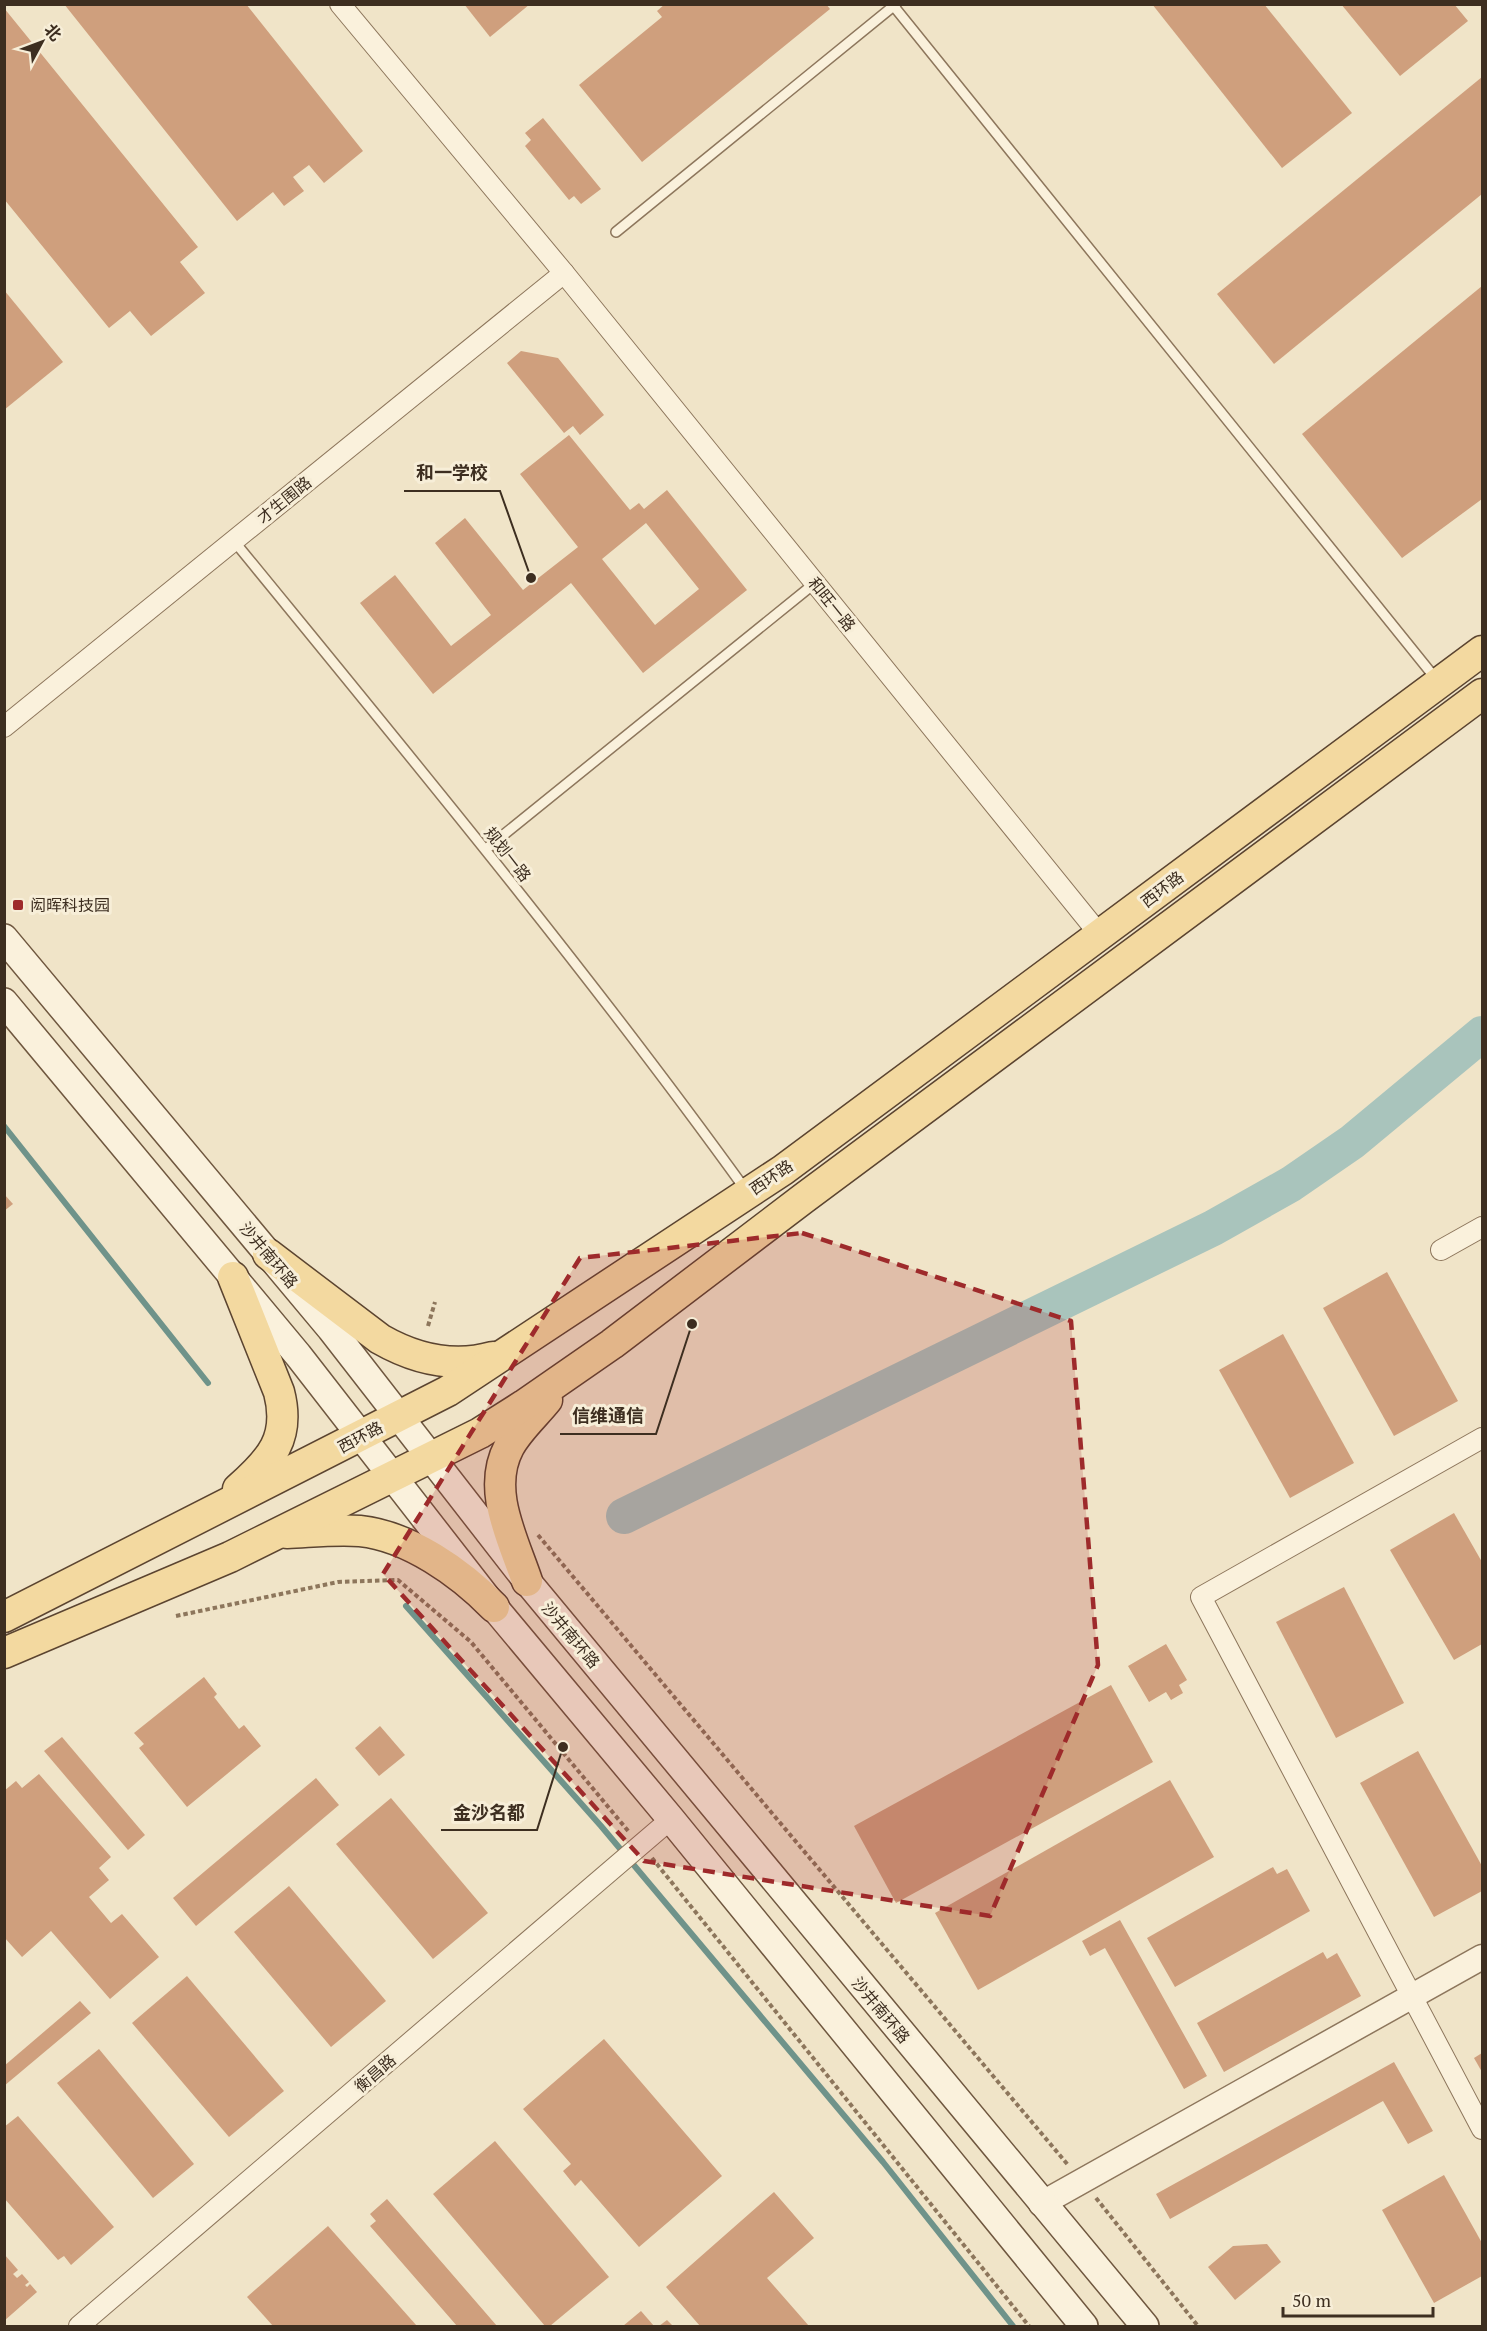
<svg xmlns="http://www.w3.org/2000/svg" width="1487" height="2331" viewBox="0 0 1487 2331" font-family="'PT Serif','Noto Sans SC',serif">
  <style>
    .lines { fill: none; stroke-linecap: round; stroke-linejoin: round }
    .stream { stroke: #6f938a; stroke-width: 6 }
    .river { stroke: #a9c4bc; stroke-width: 36 }
    .building { fill: #cf9f7d; fill-rule: evenodd }
    .service-casing { stroke: #8d765c; stroke-width: 12 }
    .minor-casing { stroke: #8d765c; stroke-width: 22 }
    .tertiary-casing { stroke: #8d765c; stroke-width: 27 }
    .secondary-casing { stroke: #6f573f; stroke-width: 30 }
    .primary-casing { stroke: #5b4430; stroke-width: 33 }
    .path { stroke: #8d765c; stroke-width: 4; stroke-dasharray: 4.5 3; stroke-linecap: butt }
    .service { stroke: #faf1dc; stroke-width: 9 }
    .minor { stroke: #faf1dc; stroke-width: 20 }
    .tertiary { stroke: #faf1dc; stroke-width: 24 }
    .secondary { stroke: #faf1dc; stroke-width: 27 }
    .primary { stroke: #f3d9a0; stroke-width: 30 }
    .marked { fill: #9e2a2b; fill-opacity: 0.2; stroke: #9e2a2b; stroke-width: 4.5; stroke-dasharray: 12 8; stroke-linejoin: round }
    .poi-dot { fill: #9e2a2b; stroke: #f7eed8; stroke-width: 2 }
    .labels { text-anchor: middle; stroke-width: 6; stroke-linejoin: round; paint-order: stroke }
    .street-label { font-size: 16px; fill: #3d2e20; stroke: #f7eed8 }
    .poi-label { font-size: 16px; fill: #3d2e20; stroke: #f7eed8; text-anchor: start }
    .leader { fill: none; stroke: #3d2e20; stroke-width: 2 }
    .callout-dot { fill: #3d2e20; stroke: #f7eed8; stroke-width: 2 }
    .callout-label { font-size: 18px; text-anchor: middle; font-weight: bold; fill: #3d2e20; stroke: #f7eed8; stroke-width: 6; stroke-linejoin: round; paint-order: stroke }
  </style>
  <rect width="100%" height="100%" fill="#f0e4c8"/>
  <g class="lines">
    <g class="stream">
      <polyline points="4,1126 208,1383"/>
      <polyline points="406,1606 601,1826 883,2162 1013,2326"/>
    </g>
    <polyline class="river" points="624,1516 1213,1228 1291,1184 1352,1142 1482,1034"/>
  </g>
  <g class="building">
    <polygon points="64,4 246,4 363,151 324,183 309,165 293,177 304,191 284,206 273,192 237,221"/>
    <polygon points="464,4 530,4 490,37"/>
    <polygon points="665,4 826,4 830,9 642,162 579,85 662,17 657,11"/>
    <polygon points="1152,4 1264,4 1352,113 1282,168"/>
    <polygon points="1341,4 1454,4 1468,21 1400,76"/>
    <polygon points="4,8 198,247 180,262 205,293 151,336 130,311 109,328 4,199"/>
    <polygon points="1482,77 1482,194 1274,364 1217,294"/>
    <polygon points="543,118 601,189 581,204 574,196 569,200 525,146 531,140 525,133"/>
    <polygon points="1482,286 1482,499 1402,558 1302,434"/>
    <polygon points="4,290 63,362 4,410"/>
    <polygon points="521,351 558,358 604,415 580,435 573,426 564,433 507,363"/>
    <path d="M569 435 630 510 639 503 644 509 667 490 747 590 643 673 571 583 433 694 360 603 395 575 451 646 491 615 435 543 465 518 523 590 578 547 520 474ZM646 523 699 589 655 625 602 559Z"/>
    <polygon points="4,1194 13,1204 4,1211"/>
    <polygon points="1387,1272 1458,1401 1394,1436 1323,1308"/>
    <polygon points="1283,1334 1354,1463 1290,1498 1219,1370"/>
    <polygon points="1454,1513 1482,1562 1482,1644 1454,1660 1390,1550"/>
    <polygon points="1344,1587 1404,1703 1336,1738 1276,1622"/>
    <polygon points="1166,1644 1187,1680 1179,1685 1183,1693 1171,1700 1166,1692 1149,1702 1128,1666"/>
    <polygon points="204,1677 217,1694 214,1697 239,1729 244,1725 261,1746 187,1807 139,1748 144,1744 134,1733"/>
    <polygon points="1111,1685 1153,1762 896,1903 854,1826"/>
    <polygon points="380,1726 405,1755 379,1776 355,1748"/>
    <polygon points="62,1737 145,1835 128,1850 44,1751"/>
    <polygon points="1418,1751 1482,1866 1482,1891 1434,1917 1360,1783"/>
    <polygon points="39,1774 111,1857 99,1868 109,1880 89,1897 111,1923 122,1914 159,1957 110,1999 51,1931 22,1957 4,1937 4,1791 16,1781 22,1788"/>
    <polygon points="316,1778 339,1805 196,1926 173,1898"/>
    <polygon points="1170,1780 1214,1857 978,1990 935,1913"/>
    <polygon points="391,1798 488,1913 433,1959 336,1844"/>
    <polygon points="1273,1867 1277,1874 1287,1869 1310,1911 1175,1987 1147,1938"/>
    <polygon points="289,1886 386,2001 331,2047 234,1932"/>
    <polygon points="1120,1920 1207,2076 1184,2089 1105,1948 1090,1956 1082,1941"/>
    <polygon points="1323,1952 1327,1959 1337,1953 1361,1996 1224,2072 1197,2023"/>
    <polygon points="187,1976 284,2091 229,2137 132,2023"/>
    <polygon points="80,2001 91,2013 4,2086 4,2066"/>
    <polygon points="604,2039 722,2176 639,2247 581,2180 575,2186 563,2171 571,2164 523,2109"/>
    <polygon points="99,2049 194,2164 153,2198 57,2083"/>
    <polygon points="1482,2053 1482,2072 1474,2058"/>
    <polygon points="1394,2062 1433,2131 1408,2144 1383,2101 1170,2219 1156,2194"/>
    <polygon points="18,2116 114,2227 71,2265 64,2256 58,2260 4,2198 4,2127"/>
    <polygon points="495,2141 609,2277 550,2326 545,2326 433,2194"/>
    <polygon points="1444,2175 1482,2243 1482,2276 1434,2303 1382,2210"/>
    <polygon points="774,2192 814,2238 767,2278 809,2326 700,2326 666,2287"/>
    <polygon points="387,2199 497,2326 457,2326 370,2226 376,2221 370,2214"/>
    <polygon points="328,2226 417,2326 273,2326 247,2297"/>
    <polygon points="1267,2244 1281,2262 1235,2300 1208,2267 1233,2246"/>
    <polygon points="4,2254 18,2270 13,2274 17,2278 22,2274 29,2282 25,2285 27,2287 30,2284 37,2292 4,2321"/>
    <polygon points="641,2311 654,2326 623,2326"/>
    <polygon points="667,2320 673,2326 659,2326"/>
  </g>
  <g class="lines">
    <g class="service-casing">
      <g id="service">
        <polyline points="892,4 1436,679"/>
        <polyline points="616,232 896,4"/>
        <path d="M234 541C408 754 584 966 745 1189"/>
        <polyline points="486,849 815,583"/>
      </g>
    </g>
    <g class="minor-casing">
      <g id="minor">
        <polyline points="340,4 564,273 1100,935"/>
        <polyline points="4,727 564,273"/>
        <polyline points="1441,1250 1482,1227"/>
        <polyline points="1482,1438 1201,1597 1482,2129"/>
        <polyline points="79,2326 671,1819"/>
      </g>
    </g>
    <g class="tertiary-casing">
      <polyline id="tertiary" points="1041,2204 1482,1957"/>
    </g>
    <g class="secondary-casing">
      <g id="secondary">
        <polyline points="4,938 331,1329 527,1581 1145,2326"/>
        <polyline points="4,1002 298,1355 494,1607 671,1819 1084,2326"/>
      </g>
    </g>
    <g class="primary-casing">
      <g id="primary">
        <path d="M268 1254 380 1339C415 1359 454 1368 493 1357"/>
        <path d="M233 1277 279 1392C291 1438 271 1460 238 1489"/>
        <path d="M287 1533C311 1532 336 1529 360 1531 409 1536 461 1573 494 1607"/>
        <path d="M527 1581C513 1539 486 1490 509 1447 518 1430 535 1415 547 1400"/>
        <polyline points="4,1617 448,1391 783,1170 1482,651"/>
        <polyline points="4,1653 230,1557 480,1433 524,1405 612,1344 804,1198 1482,694"/>
      </g>
    </g>
    <g class="path">
      <polyline points="428,1326 435,1302"/>
      <polyline points="538,1535 1068,2165"/>
      <polyline points="176,1616 338,1582 398,1580 471,1642 629,1832"/>
      <polyline points="652,1858 1029,2326"/>
      <polyline points="1096,2198 1198,2326"/>
    </g>
    <use href="#service" class="service"/>
    <use href="#minor" class="minor"/>
    <use href="#tertiary" class="tertiary"/>
    <use href="#secondary" class="secondary"/>
    <use href="#primary" class="primary"/>
  </g>
  <path class="marked" d="M802 1233 1071 1321 1098 1665 990 1916 644 1861 383 1574 580 1258Z"/>
  <rect class="poi-dot" x="12" y="899" width="12" height="12" rx="3"/>
  <g class="labels">
    <g class="street-label">
      <text transform="translate(284 500) rotate(-39)" y="6">才生围路</text>
      <text transform="translate(832 604) rotate(51)" y="6">和旺一路</text>
      <text transform="translate(508 854) rotate(52)" y="6">规划一路</text>
      <text transform="translate(1162 889) rotate(-37)" y="6">西环路</text>
      <text transform="translate(771 1177) rotate(-34)" y="6">西环路</text>
      <text transform="translate(269 1255) rotate(50)" y="6">沙井南环路</text>
      <text transform="translate(360 1437) rotate(-28)" y="6">西环路</text>
      <text transform="translate(571 1635) rotate(50)" y="6">沙井南环路</text>
      <text transform="translate(881 2010) rotate(50)" y="6">沙井南环路</text>
      <text transform="translate(375 2073) rotate(-41)" y="6">衡昌路</text>
    </g>
    <g class="poi-label">
      <text x="30" y="911">闳晖科技园</text>
    </g>
  </g>
  <path class="leader" d="M531 578L500 491H404M692 1324L656 1434H560M563 1747L537 1830H441"/>
  <g class="callout-dot">
    <circle cx="531" cy="578" r="6"/>
    <circle cx="692" cy="1324" r="6"/>
    <circle cx="563" cy="1747" r="6"/>
  </g>
  <g class="callout-label">
    <text x="452" y="479">和一学校</text>
    <text x="608" y="1422">信维通信</text>
    <text x="489" y="1819">金沙名都</text>
  </g>
  <rect width="1487" height="2331" fill="none" stroke="#3d2e20" stroke-width="12"/>
  <g transform="translate(42 42) rotate(49)" stroke="#f7eed8" stroke-width="4.5" paint-order="stroke">
  <path d="M0-4.5L10 22L0 15L-10 22Z" fill="#3d2e20"/>
  <text y="-9" font-size="16" font-weight="bold" text-anchor="middle" fill="#3d2e20">北</text>
  </g>
  <path d="M1283 2307v9h150v-9" fill="none" stroke="#3d2e20" stroke-width="3"/>
  <text x="1292" y="2307" font-size="18" fill="#3d2e20" stroke="#f7eed8" stroke-width="4.5" paint-order="stroke">50 m</text>
</svg>
